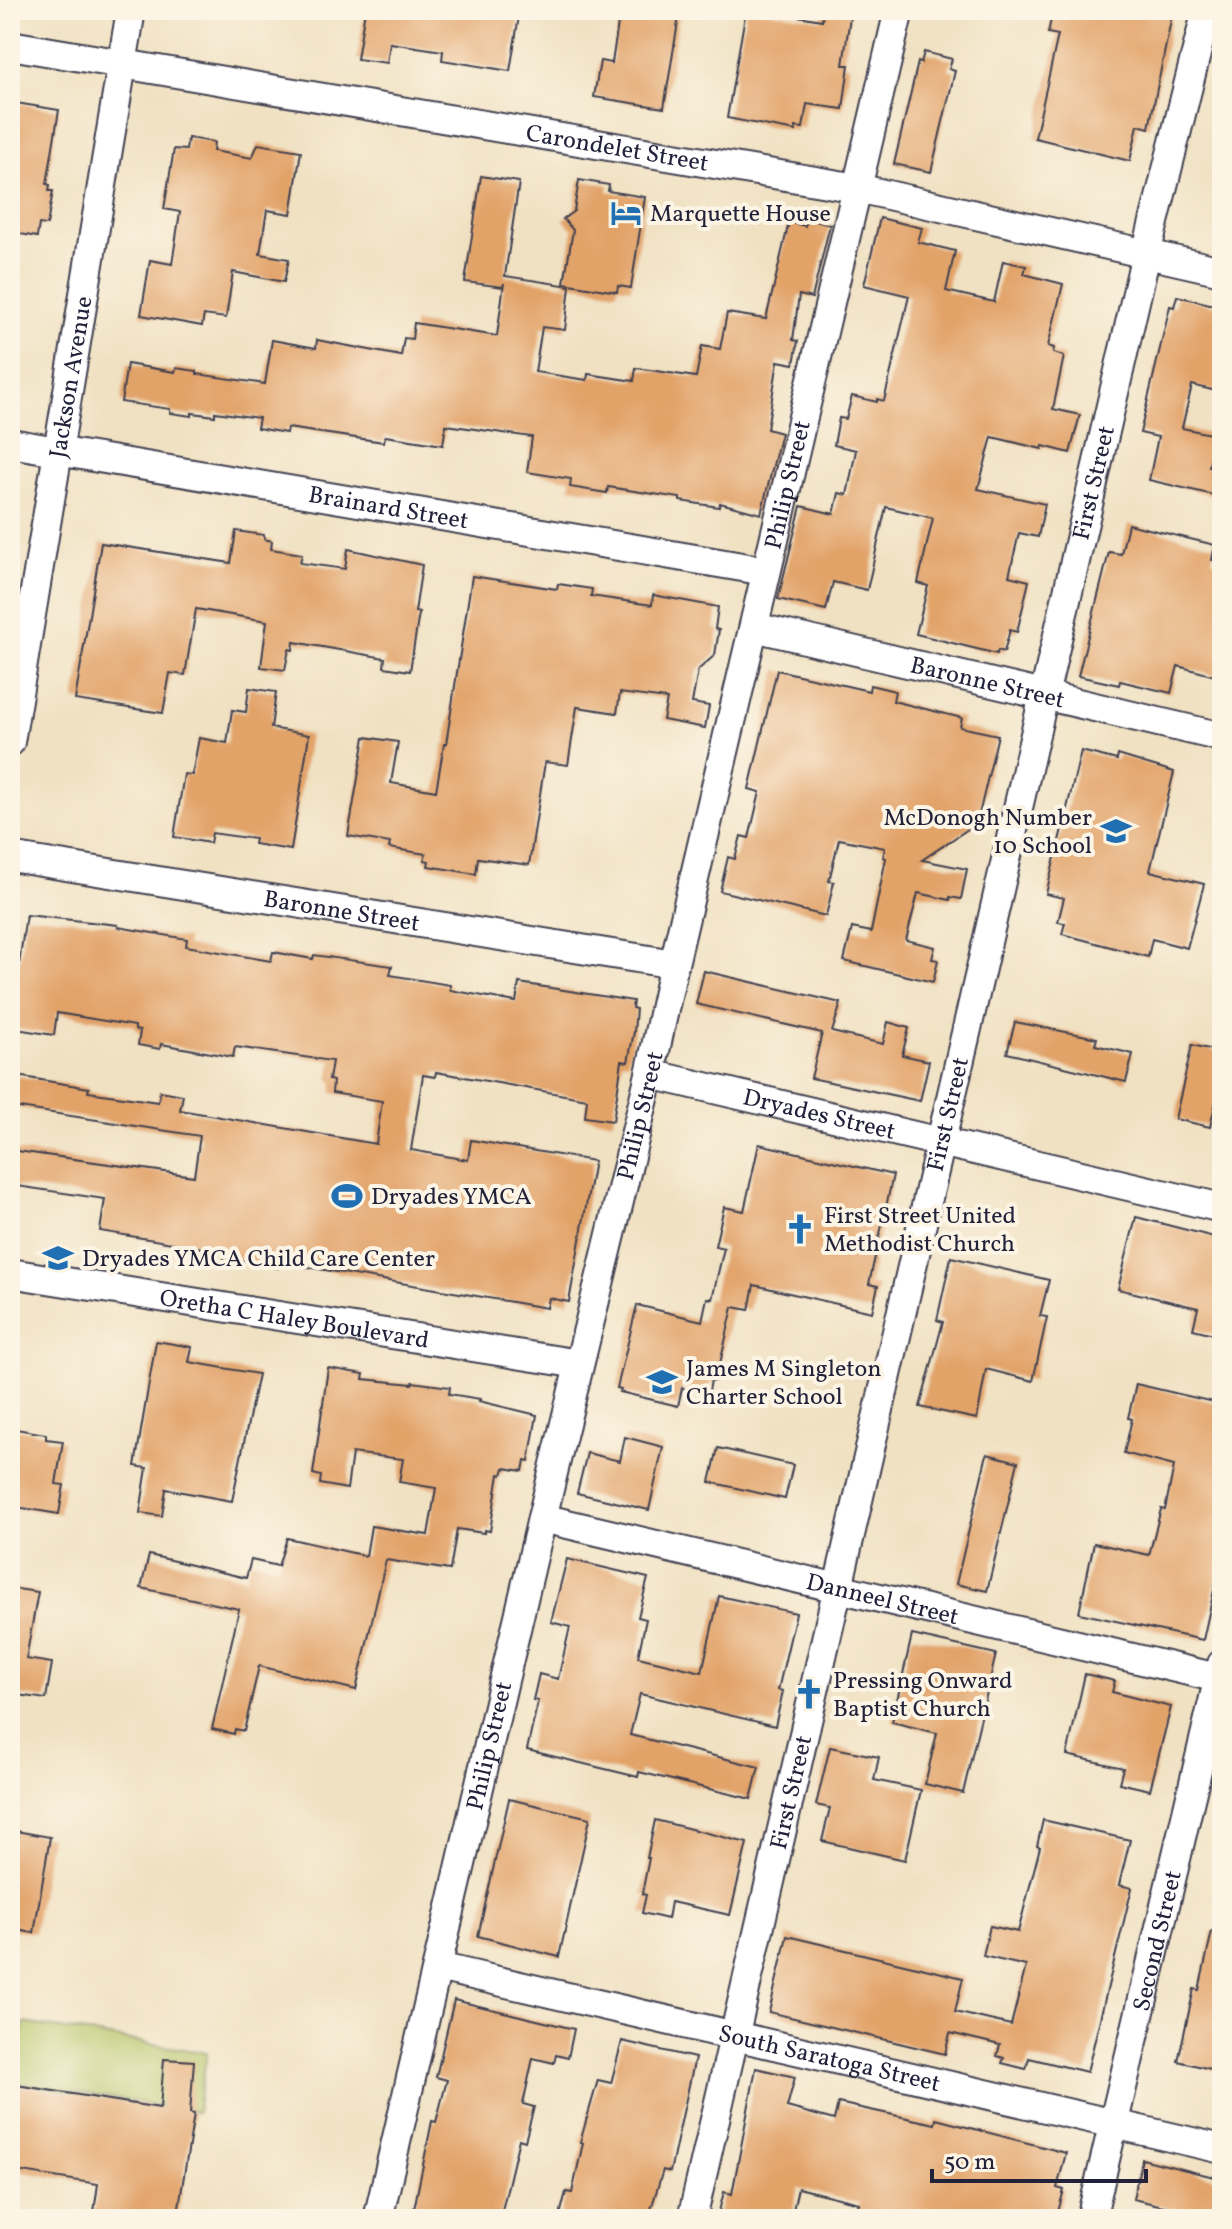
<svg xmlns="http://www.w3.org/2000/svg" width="1232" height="2229" viewBox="0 0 1232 2229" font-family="Vollkorn,serif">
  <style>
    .park { fill: #b5c467; stroke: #6c7351; stroke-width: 2 }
    .building { fill: #e2a369 }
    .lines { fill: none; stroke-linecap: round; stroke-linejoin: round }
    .minor-casing { stroke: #413f4f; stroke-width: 32 }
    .minor { stroke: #fff; stroke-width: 28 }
    .labels { text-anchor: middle; stroke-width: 8; stroke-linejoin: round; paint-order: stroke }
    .street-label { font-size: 24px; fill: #22223b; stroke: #fcf5e5 }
    .poi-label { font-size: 24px; fill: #22223b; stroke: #fcf5e5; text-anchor: start }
  </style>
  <rect width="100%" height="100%" fill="#fcf5e5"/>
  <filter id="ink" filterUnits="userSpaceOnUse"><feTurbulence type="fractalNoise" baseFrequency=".0125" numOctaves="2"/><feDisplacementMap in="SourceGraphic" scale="16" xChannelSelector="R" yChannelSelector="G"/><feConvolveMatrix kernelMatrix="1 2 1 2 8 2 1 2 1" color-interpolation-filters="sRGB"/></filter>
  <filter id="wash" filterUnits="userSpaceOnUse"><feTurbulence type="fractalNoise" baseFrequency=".006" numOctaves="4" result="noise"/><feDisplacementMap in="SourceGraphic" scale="32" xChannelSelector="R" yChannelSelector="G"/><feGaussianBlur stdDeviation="1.8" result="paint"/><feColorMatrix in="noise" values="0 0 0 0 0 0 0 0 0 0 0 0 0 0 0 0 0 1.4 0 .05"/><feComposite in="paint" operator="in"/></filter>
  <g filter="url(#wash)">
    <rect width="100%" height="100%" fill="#f0e1c2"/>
    <polygon class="park" points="24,2023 207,2053 197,2112 14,2082"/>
    <g id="blocks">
      <g class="building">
        <polygon points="365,10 520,10 510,71 442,60 443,51 390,43 387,63 357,59"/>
        <polygon points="620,10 680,10 664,108 594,97 600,61 612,63"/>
        <polygon points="746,10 762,10 822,20 823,10 851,10 843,65 849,65 843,109 807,104 803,128 796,127 796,131 727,118"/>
        <polygon points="1053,10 1173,10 1149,128 1138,125 1130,161 1035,138 1058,35 1048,33"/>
        <polygon points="924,52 952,59 949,69 955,71 931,172 894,164 918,62 921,63"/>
        <polygon points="10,102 59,110 47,184 50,185 49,191 53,191 47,225 39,224 37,237 10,232"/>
        <polygon points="188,138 214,142 213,151 252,158 258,144 301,151 291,214 267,210 260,254 289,259 284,282 233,272 226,318 204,315 202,326 141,315 150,260 172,264 180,212 164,209 174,149 186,150"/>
        <polygon points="481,176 519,182 505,276 570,286 565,330 542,327 535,372 587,380 588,374 634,381 636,368 696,377 702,346 720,349 727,313 766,319 789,222 805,226 807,219 830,225 812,298 799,295 793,340 798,341 794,364 778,361 767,429 781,433 761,514 720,503 719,507 680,501 680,498 608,487 607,493 570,487 571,479 527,472 532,437 446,425 443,445 385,436 384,442 287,428 286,433 257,428 259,418 215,412 215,416 192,413 192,416 170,413 170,409 121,402 127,364 175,372 176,368 197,371 197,374 265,384 272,340 316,348 317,340 401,356 404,338 412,339 414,323 497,336 504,283 503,287 465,282"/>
        <polygon points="579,180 609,185 608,191 645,197 631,288 618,286 617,292 564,283 573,230 563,219 574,211"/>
        <polygon points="880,218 922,228 918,242 955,251 946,291 994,302 1003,261 1026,266 1024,274 1063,284 1048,346 1054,348 1053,353 1064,356 1053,409 1080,415 1070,453 1043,446 1042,449 992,437 978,489 1045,504 1038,537 1019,533 1009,576 1029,581 1017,632 1010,630 1004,652 998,650 997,654 916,634 928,586 918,583 933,518 886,507 867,590 833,582 826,610 778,599 801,506 834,514 839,493 847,495 856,450 834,445 839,418 846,419 852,396 877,402 877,399 884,401 909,296 864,285"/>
        <polygon points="1177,296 1222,307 1222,367 1216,391 1192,385 1182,428 1215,435 1209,466 1222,469 1222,497 1149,480 1158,437 1140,433 1170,306 1174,307"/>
        <polygon points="1128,524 1215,545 1212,560 1222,562 1222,678 1178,666 1171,693 1120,681 1119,685 1078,676 1109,552 1121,554"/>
        <polygon points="236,531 264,535 264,539 272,541 271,549 302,554 300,563 345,569 348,549 422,565 415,612 419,613 410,671 384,667 385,658 294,642 293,650 289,649 285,670 261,667 267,621 196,609 185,675 170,673 163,713 75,700 101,543 231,563"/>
        <polygon points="472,576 557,589 558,584 592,589 591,596 652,605 653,595 718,607 715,629 719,630 715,655 698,670 692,703 709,706 705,728 663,720 667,699 620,693 617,713 577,707 568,765 545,762 529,865 478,858 476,874 428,866 429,861 424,860 426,854 389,848 390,843 348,836 365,737 398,742 391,783 436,791 444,744 446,744"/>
        <polygon points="777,670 869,691 870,685 895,691 893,701 962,718 960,727 998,735 977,823 922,860 967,869 961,899 950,897 950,900 918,893 906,940 935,947 932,959 938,960 933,982 844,961 852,928 871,932 886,858 883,857 885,848 839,839 829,881 834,882 826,916 720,891 728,857 735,859 741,836 749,838 760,792 749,789"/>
        <polygon points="249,688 276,692 271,728 309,735 291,850 254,844 255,839 212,833 210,843 174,837 184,774 192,775 199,738 227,743 232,710 246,712"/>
        <polygon points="1081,751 1117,760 1118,755 1174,772 1150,871 1204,884 1187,948 1152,939 1148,957 1062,934 1065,923 1058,922 1064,898 1046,894"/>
        <polygon points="26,915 118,925 118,927 187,939 186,946 271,961 273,952 313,959 314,955 392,966 390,975 450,985 450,990 516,1002 519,983 633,1001 632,1008 636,1009 634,1032 628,1062 622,1061 613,1121 585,1117 587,1099 436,1072 435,1077 423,1075 411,1150 468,1160 471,1140 594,1161 569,1302 549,1298 547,1308 278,1262 278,1268 224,1258 226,1252 100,1231 105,1199 10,1185 10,1150 194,1176 200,1136 13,1107 17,1076 89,1088 88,1092 158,1102 160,1091 183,1095 180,1110 376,1144 382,1101 332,1093 333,1081 329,1080 332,1061 235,1047 233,1057 161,1044 160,1049 138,1045 140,1031 135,1030 135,1026 57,1013 54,1035 10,1028"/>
        <polygon points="704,971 841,1003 832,1032 883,1044 888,1022 909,1028 902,1055 929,1061 920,1101 811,1078 822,1033 696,1004"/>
        <polygon points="1015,1022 1097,1038 1095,1045 1133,1054 1126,1082 1007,1053"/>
        <polygon points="1192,1045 1222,1052 1222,1075 1210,1127 1175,1119"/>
        <polygon points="759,1144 893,1175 869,1284 878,1286 872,1312 754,1285 749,1310 733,1307 716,1381 711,1380 709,1391 700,1389 700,1392 682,1388 678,1406 620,1392 621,1389 617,1388 637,1305 702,1321 707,1298 712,1299 724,1248 715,1246 724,1207 744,1211"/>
        <polygon points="1136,1217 1222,1239 1222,1336 1193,1329 1198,1308 1118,1289"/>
        <polygon points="951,1257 1049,1280 1040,1316 1047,1317 1033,1381 986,1369 977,1419 920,1407 943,1322 937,1320"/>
        <polygon points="156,1341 192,1347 189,1362 258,1374 232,1501 166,1489 162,1516 140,1513 147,1468 135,1466"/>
        <polygon points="328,1368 364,1374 363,1379 412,1384 413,1382 450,1387 449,1394 480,1399 479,1401 537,1415 529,1461 525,1460 523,1471 504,1468 502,1475 499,1474 490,1531 484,1530 484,1533 457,1529 450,1570 386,1560 356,1690 259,1666 244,1731 235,1729 234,1734 212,1729 239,1609 141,1588 149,1555 246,1578 251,1560 278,1566 287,1538 366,1556 371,1526 428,1535 436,1488 399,1482 403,1459 352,1453 347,1489 320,1484 321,1476 313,1474"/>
        <polygon points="1136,1384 1222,1404 1222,1554 1203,1640 1079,1613 1094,1543 1149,1555 1161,1509 1165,1510 1174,1466 1124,1453 1132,1419 1128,1418"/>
        <polygon points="10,1428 46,1434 46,1439 63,1441 56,1484 64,1485 59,1514 10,1506"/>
        <polygon points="625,1437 663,1447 649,1510 577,1493 587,1453 620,1461"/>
        <polygon points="718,1448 793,1465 785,1499 710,1482"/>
        <polygon points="987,1454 1018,1462 987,1591 956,1584"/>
        <polygon points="567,1559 648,1578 638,1617 646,1619 638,1657 702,1672 719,1596 796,1613 778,1690 783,1691 775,1726 640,1694 630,1735 759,1767 751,1799 639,1772 638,1777 527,1750 538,1701 533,1700 539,1674 558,1679 570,1627 551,1622"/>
        <polygon points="10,1588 38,1592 26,1659 52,1663 46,1699 10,1694"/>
        <polygon points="912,1635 996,1654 963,1793 925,1784 937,1733 892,1722"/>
        <polygon points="1085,1674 1115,1681 1112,1692 1171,1707 1150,1790 1119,1783 1123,1768 1067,1755"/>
        <polygon points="830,1747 879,1757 874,1780 921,1790 905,1860 822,1841 830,1808 816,1805"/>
        <polygon points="509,1799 590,1818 559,1957 478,1936"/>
        <polygon points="655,1820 747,1843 730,1915 671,1902 668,1919 642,1913 646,1895 642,1894 649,1858 647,1858"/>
        <polygon points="1043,1820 1130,1840 1119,1885 1132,1888 1087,2072 1029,2058 1026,2069 1002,2063 1004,2058 997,2056 1000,2045 950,2033 945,2054 769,2012 787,1936 963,1978 955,2012 1011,2025 1026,1966 983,1956 990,1926 1018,1932 1040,1847 1037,1846"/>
        <polygon points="10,1830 50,1837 34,1933 10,1929"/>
        <polygon points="1212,1931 1222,1932 1222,2072 1178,2061 1194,1989 1199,1990"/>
        <polygon points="454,2000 574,2029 568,2058 556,2055 554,2063 533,2058 523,2104 534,2107 525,2141 519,2139 500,2219 412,2219 432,2121 436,2122 447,2080 436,2077"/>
        <polygon points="622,2041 695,2058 670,2172 663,2170 648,2219 559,2219 566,2192 572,2193 583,2143 580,2142 598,2080 611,2083"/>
        <polygon points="164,2059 194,2061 190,2113 194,2114 177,2219 93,2219 98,2184 10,2170 10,2084 160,2108"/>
        <polygon points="756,2068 795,2077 787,2107 834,2120 838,2103 935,2124 936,2119 1066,2153 1057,2188 1064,2190 1056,2219 854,2219 859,2203 798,2188 791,2219 717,2219 724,2192 732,2194"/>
        <polygon points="1142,2159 1222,2179 1219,2219 1133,2199"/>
      </g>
    </g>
  </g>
  <g filter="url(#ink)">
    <use href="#blocks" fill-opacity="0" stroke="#413f4f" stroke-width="2"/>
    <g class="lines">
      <g class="minor-casing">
        <g id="minor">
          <path id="s1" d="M10 45 857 188 1222 271"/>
          <path id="s2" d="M10 443 766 571"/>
          <path id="s3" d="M754 627 1222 737"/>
          <path id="s4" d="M10 742 131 10"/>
          <path id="s5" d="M10 857 674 964"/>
          <path id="s6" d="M650 1074 1222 1208"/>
          <path id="s7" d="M10 1273 579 1364"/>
          <path id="s8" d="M542 1518 1222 1679"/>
          <path id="s9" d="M438 1967 1222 2149"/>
          <path id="s10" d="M378 2219 542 1518 650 1074 674 964 899 10"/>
          <path id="s11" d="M692 2219 1146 254 1207 10"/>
          <path id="s12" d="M1091 2219 1222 1664"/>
        </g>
      </g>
      <use href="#minor" class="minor"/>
    </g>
  </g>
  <defs>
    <g id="hotel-bare" transform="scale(2.4)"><path d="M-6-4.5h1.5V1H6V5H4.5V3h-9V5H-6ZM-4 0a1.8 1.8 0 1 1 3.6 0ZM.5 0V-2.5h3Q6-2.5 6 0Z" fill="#1f6fb2" stroke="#fcf5e5" stroke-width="2.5" paint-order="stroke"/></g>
    <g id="school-bare" transform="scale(2.4)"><path d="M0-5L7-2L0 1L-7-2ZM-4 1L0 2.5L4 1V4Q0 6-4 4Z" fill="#1f6fb2" stroke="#fcf5e5" stroke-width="2.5" paint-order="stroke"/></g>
    <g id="stadium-bare" transform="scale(2.4)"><path d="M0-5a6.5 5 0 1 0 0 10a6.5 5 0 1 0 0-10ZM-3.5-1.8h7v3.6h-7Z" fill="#1f6fb2" stroke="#fcf5e5" stroke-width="2.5" paint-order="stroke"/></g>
    <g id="church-bare" transform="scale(2.4)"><path d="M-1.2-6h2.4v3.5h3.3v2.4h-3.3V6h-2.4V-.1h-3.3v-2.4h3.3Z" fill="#1f6fb2" stroke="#fcf5e5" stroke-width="2.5" paint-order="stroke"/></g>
  </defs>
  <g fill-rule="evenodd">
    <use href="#hotel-bare" x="626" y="213"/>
    <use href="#school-bare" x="1116" y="831"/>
    <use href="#stadium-bare" x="347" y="1196"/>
    <use href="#church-bare" x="800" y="1229"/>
    <use href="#school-bare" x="58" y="1258"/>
    <use href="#school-bare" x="662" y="1382"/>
    <use href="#church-bare" x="809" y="1694"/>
  </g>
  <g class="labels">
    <g class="street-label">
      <text dy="8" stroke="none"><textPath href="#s1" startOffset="616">Carondelet Street</textPath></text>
      <text dy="8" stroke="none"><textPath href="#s4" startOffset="370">Jackson Avenue</textPath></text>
      <text dy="8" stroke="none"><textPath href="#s11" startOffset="1782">First Street</textPath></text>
      <text dy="8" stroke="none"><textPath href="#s10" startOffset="1782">Philip Street</textPath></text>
      <text dy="8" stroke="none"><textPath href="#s2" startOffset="384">Brainard Street</textPath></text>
      <text dy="8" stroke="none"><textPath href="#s3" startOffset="240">Baronne Street</textPath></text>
      <text dy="8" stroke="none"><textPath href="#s5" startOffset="336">Baronne Street</textPath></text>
      <text dy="8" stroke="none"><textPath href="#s6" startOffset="174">Dryades Street</textPath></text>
      <text dy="8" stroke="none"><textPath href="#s11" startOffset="1134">First Street</textPath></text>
      <text dy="8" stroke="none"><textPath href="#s10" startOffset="1134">Philip Street</textPath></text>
      <text dy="8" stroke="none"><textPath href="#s7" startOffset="288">Oretha C Haley Boulevard</textPath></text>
      <text dy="8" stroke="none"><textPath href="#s8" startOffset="350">Danneel Street</textPath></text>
      <text dy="8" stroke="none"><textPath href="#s10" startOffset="486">Philip Street</textPath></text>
      <text dy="8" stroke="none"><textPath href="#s11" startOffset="438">First Street</textPath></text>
      <text dy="8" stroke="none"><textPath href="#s12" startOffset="286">Second Street</textPath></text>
      <text dy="8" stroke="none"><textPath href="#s9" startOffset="402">South Saratoga Street</textPath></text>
    </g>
    <g class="poi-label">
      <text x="650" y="221">Marquette House</text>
      <text x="1092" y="825" text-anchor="end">McDonogh Number<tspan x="1092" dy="28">10 School</tspan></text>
      <text x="371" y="1204">Dryades YMCA</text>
      <text x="824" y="1223">First Street United<tspan x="824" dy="28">Methodist Church</tspan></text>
      <text x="82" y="1266">Dryades YMCA Child Care Center</text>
      <text x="686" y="1376">James M Singleton<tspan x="686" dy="28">Charter School</tspan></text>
      <text x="833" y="1688">Pressing Onward<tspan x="833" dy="28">Baptist Church</tspan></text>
    </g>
  </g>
  <rect width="1232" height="2229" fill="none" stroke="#fcf5e5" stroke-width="40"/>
  <path d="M932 2169v12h214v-12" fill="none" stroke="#22223b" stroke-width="4"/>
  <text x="944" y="2169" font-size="24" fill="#22223b" stroke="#fcf5e5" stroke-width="6" paint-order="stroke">50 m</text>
</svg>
